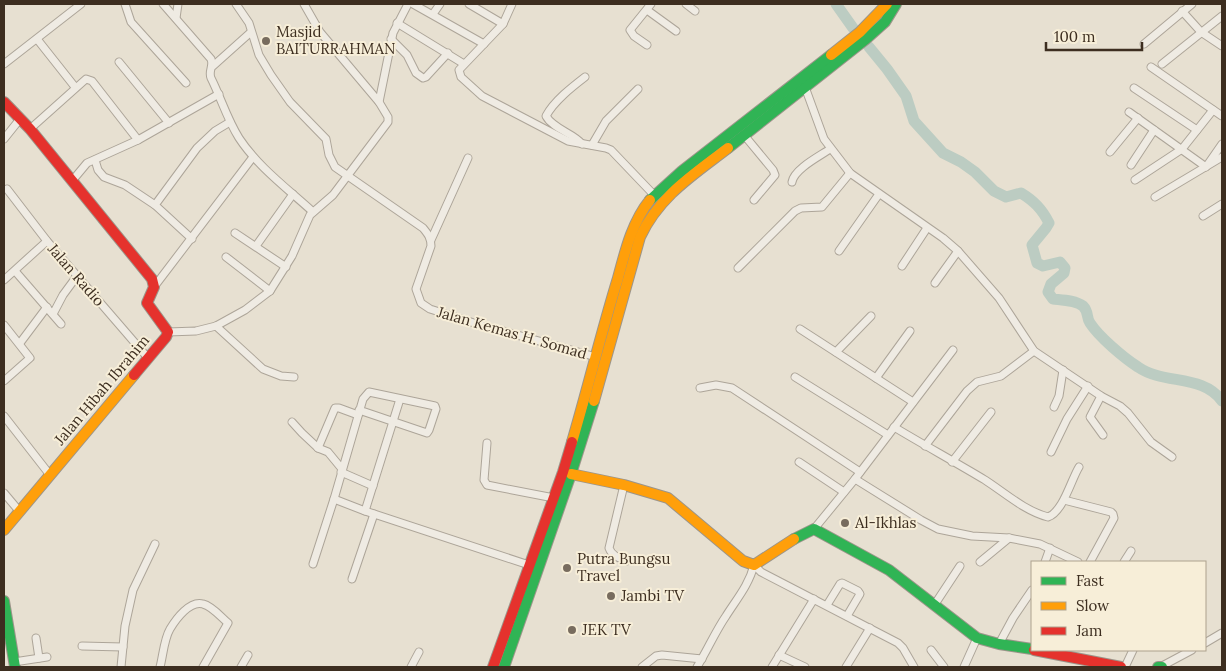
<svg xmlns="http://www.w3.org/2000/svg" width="1226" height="671" viewBox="0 0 1226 671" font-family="Lora,serif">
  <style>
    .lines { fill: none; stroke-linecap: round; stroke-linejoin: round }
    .river { stroke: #bcccc2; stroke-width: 11 }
    .street-casing { stroke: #ada599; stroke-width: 9 }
    .fast-casing { stroke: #9c958a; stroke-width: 12 }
    .slow-casing { stroke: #9c958a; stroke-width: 12 }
    .jam-casing { stroke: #9c958a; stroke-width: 12 }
    .street { stroke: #efebe3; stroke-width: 7 }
    .fast { stroke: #30b455; stroke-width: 10 }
    .slow { stroke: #ff9f0a; stroke-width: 10 }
    .jam { stroke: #e5322d; stroke-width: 10 }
    .poi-dot { fill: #786c5e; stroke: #f7eed8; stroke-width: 2 }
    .labels { text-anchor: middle; stroke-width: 4; stroke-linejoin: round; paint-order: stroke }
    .poi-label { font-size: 15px; fill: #3d2e20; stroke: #f7eed8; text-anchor: start }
    .street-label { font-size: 15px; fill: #3d2e20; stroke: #f7eed8 }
  </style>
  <rect width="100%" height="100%" fill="#e7e0d1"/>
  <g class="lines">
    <g class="river">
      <polyline points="836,4 853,28"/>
      <path d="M869 47 887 69 906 96 914 121 943 153 961 162 975 172 994 191 1006 197 1021 193C1034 201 1042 209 1049 223L1046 228 1032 245 1037 263 1043 266 1060 262 1065 268 1064 273 1051 284 1048 292 1053 299C1062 300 1075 300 1083 306 1089 312 1086 317 1090 323 1099 337 1124 358 1138 367 1164 385 1203 374 1222 401"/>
    </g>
    <g class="street-casing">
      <g id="street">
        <polyline points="125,4 131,22 186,83"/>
        <path d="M163 4 211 59C214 66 208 71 211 78 221 98 227 119 239 138 258 167 288 189 313 212"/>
        <path d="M236 4 249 23 259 55 271 75 290 102 326 139 329 155 335 167 423 228C428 234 431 238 431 246L416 289 421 303 430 309 474 323 596 357"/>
        <polyline points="304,4 320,32 379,102"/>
        <polyline points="413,4 484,44"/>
        <polyline points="469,4 503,24"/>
        <polyline points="512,4 503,24 459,70 461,77 482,96 568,141 606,148 611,150 654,195"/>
        <polyline points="686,4 695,11"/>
        <polyline points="647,10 676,31"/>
        <polyline points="1182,11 1201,32 1222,46"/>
        <polyline points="433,14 440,4"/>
        <polyline points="176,18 178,4"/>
        <polyline points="397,23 464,64"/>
        <polyline points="37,39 75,87"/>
        <polyline points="391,39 407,55 416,73 423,78 426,77 448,53"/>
        <polyline points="1144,44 1192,4"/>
        <polyline points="647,45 634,36 630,30 651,4"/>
        <polyline points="119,62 169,123"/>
        <polyline points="4,64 81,4"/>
        <polyline points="1162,64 1222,16"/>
        <polyline points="213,66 251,32"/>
        <polyline points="1151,67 1222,116"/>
        <polyline points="805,87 824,139 850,173 943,238 958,251 999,298 1034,351 1101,396 1120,406 1128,413 1151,442 1172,457"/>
        <polyline points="1134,88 1197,130"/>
        <polyline points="1129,112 1206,167 1222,144"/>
        <polyline points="30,129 86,79 92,81 138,140"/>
        <polyline points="744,135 773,170 775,175 754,200"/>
        <polyline points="4,139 20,119"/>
        <path d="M582 144C573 133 553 129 546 116 554 101 572 87 585 77"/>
        <polyline points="592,145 606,121 638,89"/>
        <polyline points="1110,152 1138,118"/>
        <polyline points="95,160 98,170 104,177 125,185 155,205"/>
        <polyline points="1131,165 1154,130"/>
        <polyline points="1135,180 1182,149 1213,110"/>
        <polyline points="72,181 87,163 138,140 219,94"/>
        <path d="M792 182C794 169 820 156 830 149"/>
        <polyline points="7,189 47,241 148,358"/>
        <polyline points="1155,197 1222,157"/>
        <polyline points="1203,216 1222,204"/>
        <polyline points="235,233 286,267"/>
        <polyline points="192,239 155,205 197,148 215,131 230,122"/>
        <polyline points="431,240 468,158"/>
        <polyline points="256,246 293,194"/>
        <polyline points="839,251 879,194"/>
        <polyline points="226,257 270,291"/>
        <polyline points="902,266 927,228"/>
        <polyline points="738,268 795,211 801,208 822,207 850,173"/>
        <polyline points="15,271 61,324"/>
        <polyline points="4,280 47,241"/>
        <polyline points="935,283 958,251"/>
        <polyline points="154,287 253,157"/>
        <polyline points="53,314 63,295 77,276"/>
        <polyline points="4,325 30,358 4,381"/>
        <polyline points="216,326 263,369 281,376 294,377"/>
        <polyline points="800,329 913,402"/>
        <polyline points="168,332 196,331 216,326 245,310 270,291 292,256 310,215 333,195 388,122 388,117 379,102 393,33 408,4"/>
        <polyline points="20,343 47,307"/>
        <polyline points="836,352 871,316"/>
        <polyline points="795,377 888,435"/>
        <polyline points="876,378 910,331"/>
        <polyline points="700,388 716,385 732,388 860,472"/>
        <polyline points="1101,396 1090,417 1103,435"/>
        <polyline points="1054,407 1059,396 1063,370"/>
        <polyline points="4,416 50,475"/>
        <polyline points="292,422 302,433 318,448 328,452 342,469"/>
        <path d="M894 427C924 445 955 462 985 480 1005 493 1025 511 1048 517 1063 512 1071 480 1079 467"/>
        <polyline points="487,443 484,480 487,485 554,498"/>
        <polyline points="925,446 967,391 977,382 1001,376 1034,351"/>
        <polyline points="318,448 335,408 339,408 358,415"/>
        <polyline points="1051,452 1067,419 1088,386"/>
        <polyline points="799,462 844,492"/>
        <polyline points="952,462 991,412"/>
        <polyline points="341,472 373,486"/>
        <polyline points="855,479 921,520 938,529 972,536 1009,538 1040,544 1078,562"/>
        <path d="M624 485 609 548C612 556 619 558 627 561"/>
        <polyline points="4,493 20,512"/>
        <polyline points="334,499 365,511 529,565"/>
        <polyline points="1064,500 1111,512 1113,514 1114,518 1090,562"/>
        <polyline points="365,511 400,399"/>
        <polyline points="814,529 855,479 953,350"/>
        <polyline points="980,562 1009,538"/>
        <polyline points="1045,562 1050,548"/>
        <polyline points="1124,562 1131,551"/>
        <polyline points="313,564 334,499 363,399 369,392 435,406 436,409 429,430 427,433 359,410"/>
        <polyline points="754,565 761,572 898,643 903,648 914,667"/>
        <polyline points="352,579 374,514"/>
        <polyline points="935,604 960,566"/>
        <polyline points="827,605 840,584 842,583 858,591 860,594 847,616"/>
        <polyline points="36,638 39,658"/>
        <polyline points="1205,643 1222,633"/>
        <polyline points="999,644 1013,618 1032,590"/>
        <polyline points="82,646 123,647"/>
        <polyline points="931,650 944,667"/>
        <polyline points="779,655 805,667"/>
        <polyline points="14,662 47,657"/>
        <polyline points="1162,666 1192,650"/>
        <polyline points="121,667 125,626 133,590 155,544"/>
        <path d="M160 667C163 656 164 639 170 629 176 619 190 600 203 604 212 606 221 617 228 623L203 667"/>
        <polyline points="241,667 248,655"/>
        <polyline points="411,667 419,652"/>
        <polyline points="642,667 656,656 662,655 702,659"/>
        <path d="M697 667C707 651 715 632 726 616 736 600 749 585 754 565"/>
        <polyline points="772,667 814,599"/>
        <polyline points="846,667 870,628"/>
        <polyline points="964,667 977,638"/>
        <polyline points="1125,667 1133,650"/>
      </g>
    </g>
    <g class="fast-casing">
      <g id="fast">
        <polyline points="728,148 866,39 885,22 896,4"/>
        <polyline points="650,200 682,171 831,55"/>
        <polyline points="794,539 814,529 889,570 977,638 999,644 1032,649"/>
        <polyline points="4,601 15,667"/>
        <polyline points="504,667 571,474 594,401"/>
        <polyline points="1158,667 1162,667"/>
      </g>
    </g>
    <g class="slow-casing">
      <g id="slow">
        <polyline points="831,55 860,32 887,4"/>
        <path d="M594 401 640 237C659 196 693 175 728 148"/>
        <path d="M572 442C588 388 601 333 618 278 625 252 632 222 650 200"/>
        <polyline points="571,474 624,485 668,498 743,561 754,565 794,539"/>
        <polyline points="4,530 134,375"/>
      </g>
    </g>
    <g class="jam-casing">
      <g id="jam">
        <polyline points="4,102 30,129 152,279 154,287 147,303 168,332 166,337 134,375"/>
        <polyline points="1034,650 1121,667"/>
        <polyline points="493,667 563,472 572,442"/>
      </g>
    </g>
    <use href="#street" class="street"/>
    <use href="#fast" class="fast"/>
    <use href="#slow" class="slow"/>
    <use href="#jam" class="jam"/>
  </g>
  <g class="poi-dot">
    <circle cx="266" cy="41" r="5"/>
    <circle cx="845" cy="523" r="5"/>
    <circle cx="567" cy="568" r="5"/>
    <circle cx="611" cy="596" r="5"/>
    <circle cx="572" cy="630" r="5"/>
  </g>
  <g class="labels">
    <g class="poi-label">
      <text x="276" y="37">Masjid<tspan x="276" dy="17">BAITURRAHMAN</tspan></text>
      <text x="855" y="528">Al-Ikhlas</text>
      <text x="577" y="564">Putra Bungsu<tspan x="577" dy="17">Travel</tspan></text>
      <text x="621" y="601">Jambi TV</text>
      <text x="582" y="635">JEK TV</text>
    </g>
    <g class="street-label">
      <text transform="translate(76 275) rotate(49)" y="5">Jalan Radio</text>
      <text transform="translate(512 333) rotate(16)" y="5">Jalan Kemas H. Somad</text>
      <text transform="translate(102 390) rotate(-50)" y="5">Jalan Hibah Ibrahim</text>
    </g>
  </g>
  <rect width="1226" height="671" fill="none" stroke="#3d2e20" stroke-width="10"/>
  <rect x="1031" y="561" width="175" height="90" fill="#f7eed8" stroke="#ada18e"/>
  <rect x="1041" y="577" width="25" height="8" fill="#30b455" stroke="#ada18e"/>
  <text x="1076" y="586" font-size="15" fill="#3d2e20">Fast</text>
  <rect x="1041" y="602" width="25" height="8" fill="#ff9f0a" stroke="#ada18e"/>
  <text x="1076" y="611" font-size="15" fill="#3d2e20">Slow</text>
  <rect x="1041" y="627" width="25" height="8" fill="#e5322d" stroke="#ada18e"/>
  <text x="1076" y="636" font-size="15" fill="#3d2e20">Jam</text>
  <path d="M1046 42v8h96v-8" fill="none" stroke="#3d2e20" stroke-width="2.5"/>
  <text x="1054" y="42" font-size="15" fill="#3d2e20" stroke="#f7eed8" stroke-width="4" paint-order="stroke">100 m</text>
</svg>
